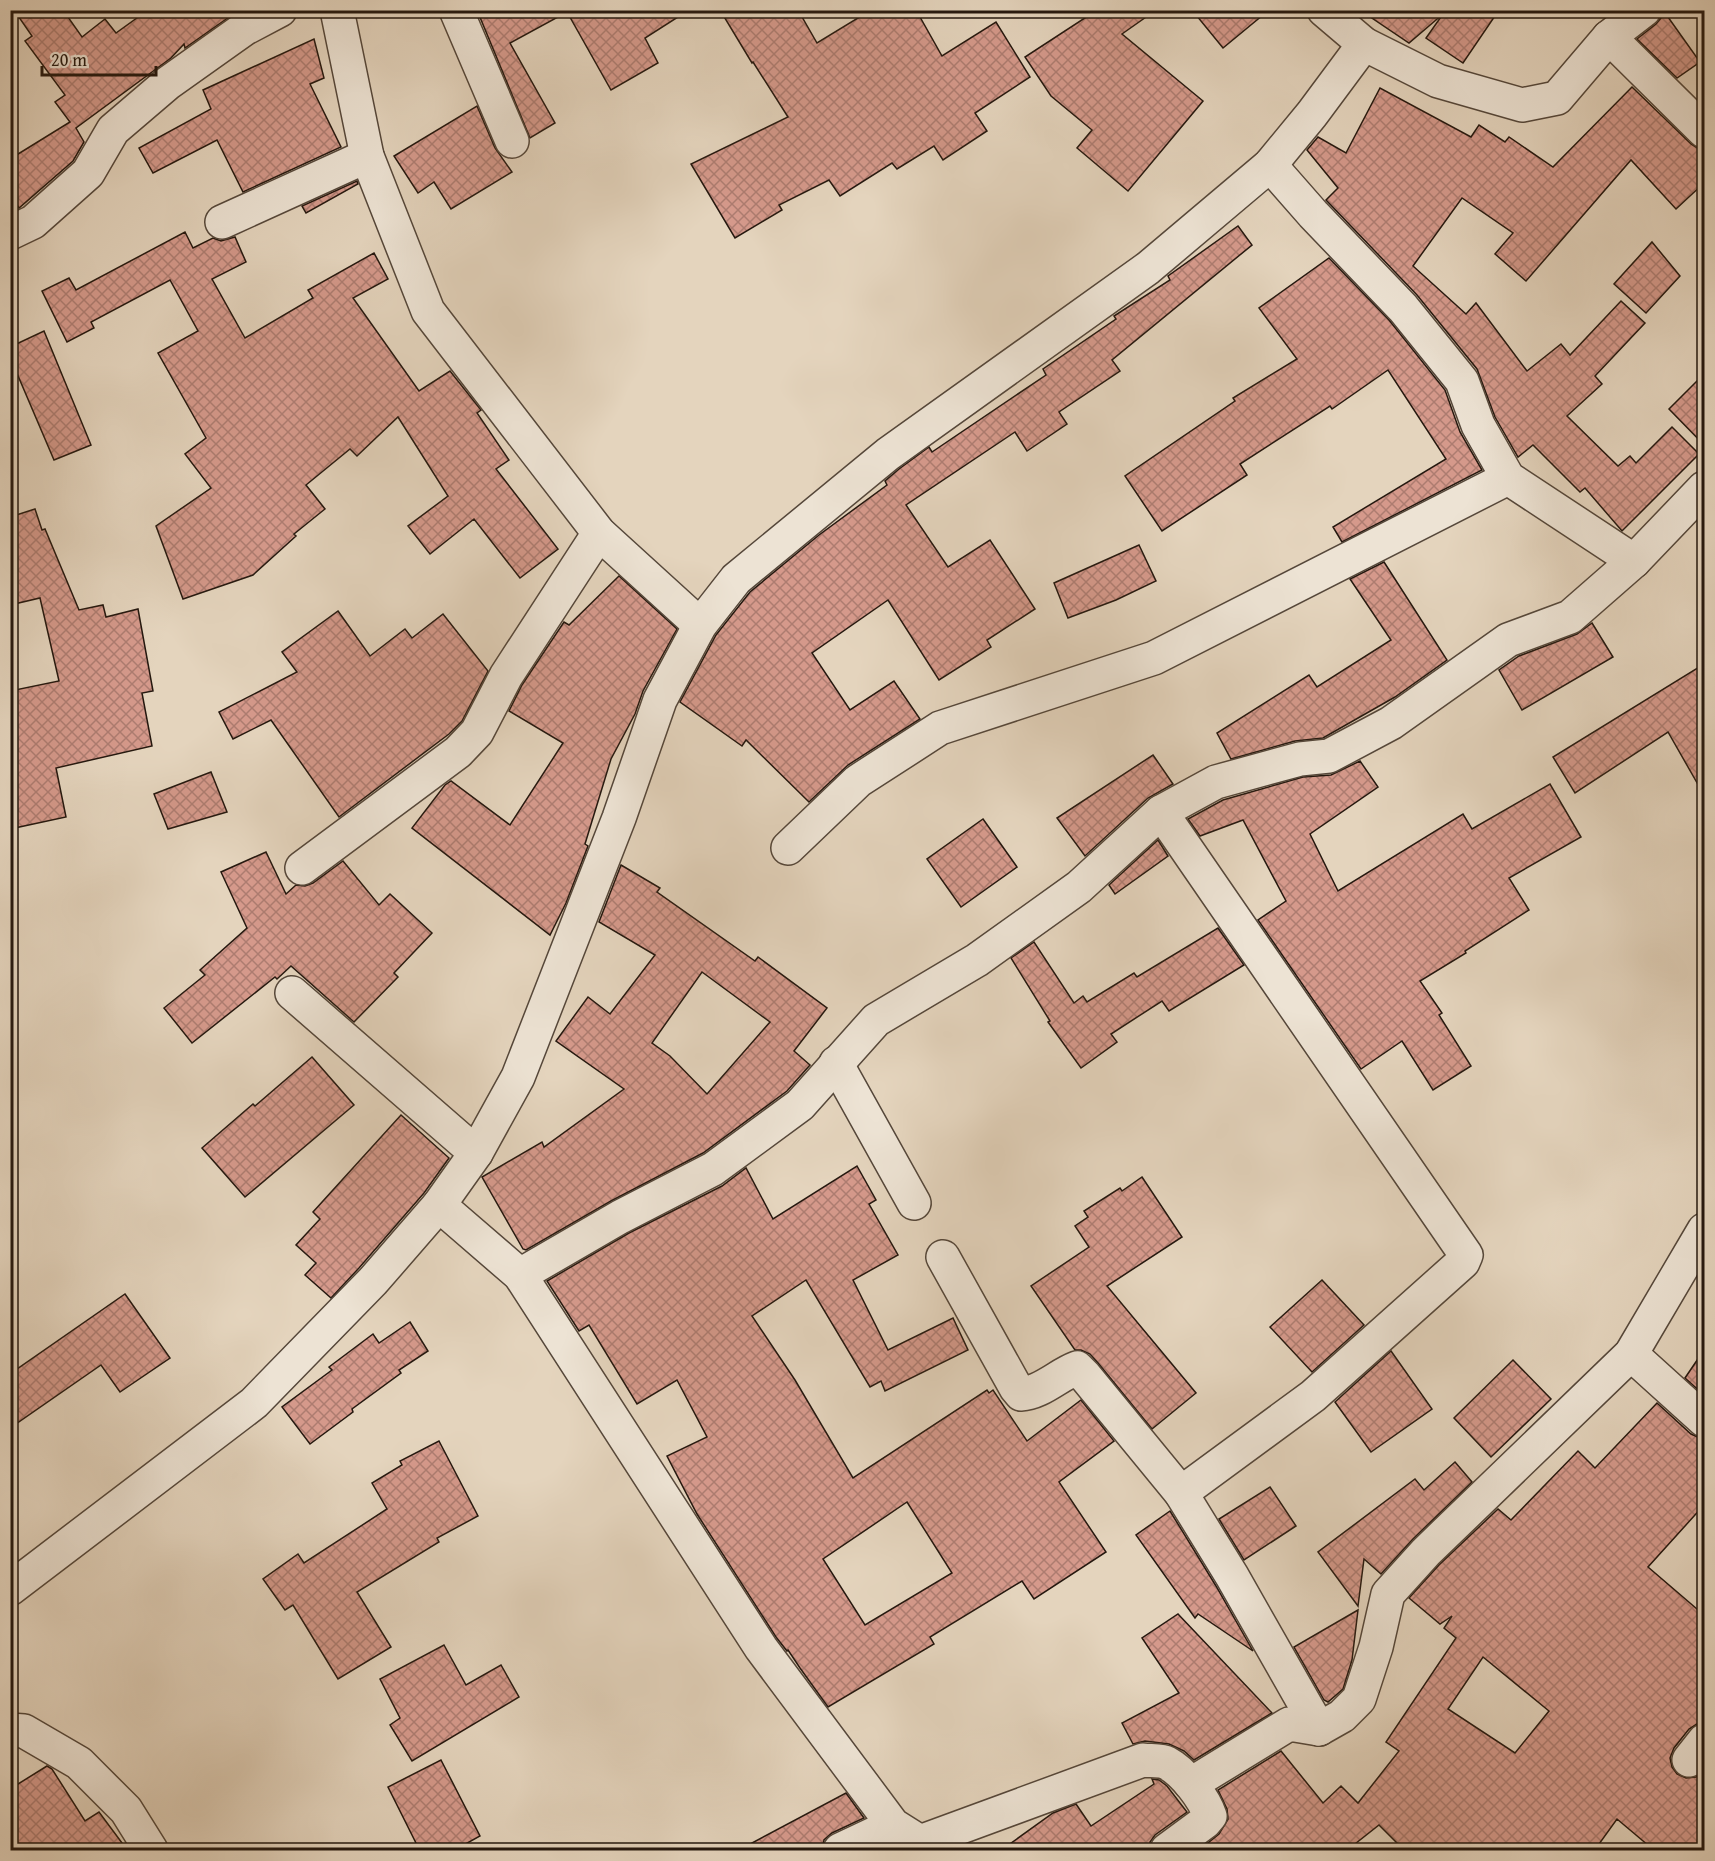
<svg xmlns="http://www.w3.org/2000/svg" width="1715" height="1861" viewBox="0 0 1715 1861" font-family="'Gentium Book Plus',serif">
  <style>
    .building { fill: url(#building-cross-hatch); stroke: #25180f; stroke-width: 1.5; fill-rule: evenodd }
    .lines { fill: none; stroke-linecap: round; stroke-linejoin: round }
    .minor-casing { stroke: #55473a; stroke-width: 36 }
    .minor { stroke: #ede3d4; stroke-width: 33 }
  </style>
  <defs>
    <pattern id="building-cross-hatch" width="8" height="8" patternUnits="userSpaceOnUse" patternTransform="scale(1.5)"><rect width="8" height="8" fill="#d5998b"/><path d="M0 0l8 8M0 8l8-8" fill="none" stroke="#ad7c70"/></pattern>
  </defs>
  <rect width="100%" height="100%" fill="#e4d4bd"/>
  <filter id="stains"><feTurbulence type="fractalNoise" baseFrequency=".00333" numOctaves="4"/><feColorMatrix values="0 0 0 0 .2 0 0 0 0 .09 0 0 0 0 .02 0 0 0 .5 -.17"/></filter>
  <radialGradient id="worn" r=".72"><stop offset=".6" stop-color="#630" stop-opacity="0"/><stop offset="1" stop-color="#630" stop-opacity=".3"/></radialGradient>
  <g class="building">
    <polygon points="14,10 63,10 82,37 105,19 116,33 148,10 239,10 185,48 184,44 171,58 76,128 84,142 73,161 19,208 10,194 10,159 70,122 55,102 65,95 25,41 32,36"/>
    <polygon points="477,10 491,10 492,14 499,10 689,10 645,38 658,63 611,90 567,12 510,43 555,123 530,138"/>
    <polygon points="720,10 798,10 817,43 871,10 916,10 942,56 996,22 1030,77 975,113 987,131 943,160 934,146 897,169 892,163 840,196 829,180 779,205 782,210 735,238 691,164 788,117 753,62 752,63"/>
    <polygon points="1097,10 1156,10 1122,34 1203,101 1128,191 1077,148 1092,130 1051,96 1025,57"/>
    <polygon points="1192,10 1269,10 1223,48"/>
    <polygon points="1360,10 1499,10 1463,63 1426,38 1443,14 1409,43"/>
    <polygon points="1663,10 1700,62 1677,78 1637,39 1656,24 1661,18"/>
    <polygon points="314,39 324,78 310,84 341,147 243,192 217,140 153,173 139,148 211,109 203,90"/>
    <polygon points="1632,87 1691,144 1699,149 1704,149 1704,183 1676,209 1631,160 1526,281 1495,254 1513,233 1462,198 1413,266 1466,314 1476,303 1527,371 1561,344 1570,355 1621,301 1645,323 1595,376 1602,384 1567,416 1618,466 1630,456 1636,463 1672,427 1699,454 1622,531 1585,488 1580,492 1533,445 1518,457 1495,417 1477,369 1417,295 1326,200 1338,188 1307,150 1318,137 1346,153 1380,88 1471,137 1479,125 1505,142 1509,137 1553,167"/>
    <polygon points="477,106 495,148 512,172 451,209 434,182 418,193 394,156"/>
    <polygon points="357,181 358,184 306,213 302,206"/>
    <polygon points="1238,226 1252,245 1112,360 1120,371 1059,412 1067,424 1027,451 1015,432 906,505 948,567 990,540 1035,609 987,640 991,647 939,680 888,600 812,653 850,710 894,681 920,719 848,765 809,802 746,740 742,746 680,702 716,635 750,592 819,535 887,485 885,481 899,469 929,447 932,452 1046,375 1043,369 1116,319 1114,316 1170,280 1168,276"/>
    <polygon points="185,232 193,248 213,238 221,241 235,237 246,262 212,279 245,338 313,298 308,290 374,253 388,279 353,298 419,391 450,371 481,410 477,413 509,460 496,469 558,549 520,578 474,519 430,554 408,526 448,496 398,417 357,456 350,449 306,485 325,509 294,534 296,536 253,575 183,599 156,526 211,488 185,454 206,438 158,353 198,331 170,280 91,322 94,328 67,342 42,291 69,278 76,290"/>
    <polygon points="1652,242 1680,276 1646,313 1614,284"/>
    <polygon points="1329,258 1389,320 1445,390 1460,432 1482,470 1342,542 1333,527 1446,459 1388,370 1332,409 1330,406 1240,464 1247,475 1162,531 1125,476 1235,401 1233,398 1297,359 1259,308"/>
    <polygon points="44,331 91,445 54,460 10,357 10,347"/>
    <polygon points="1704,374 1704,445 1669,409"/>
    <polygon points="35,509 42,530 45,529 79,610 103,605 106,617 138,609 153,691 142,693 152,746 56,768 66,817 10,829 10,691 59,681 40,598 10,605 10,517"/>
    <polygon points="1139,545 1156,581 1116,600 1068,618 1054,583"/>
    <polygon points="1384,562 1447,660 1395,697 1323,738 1295,741 1231,759 1217,733 1309,675 1317,687 1391,640 1350,579"/>
    <polygon points="619,576 677,629 643,691 635,714 611,759 585,844 588,846 566,903 550,935 412,828 445,785 451,781 510,825 563,743 509,711 522,685 564,622 569,625"/>
    <polygon points="338,611 370,656 405,629 412,638 443,614 488,671 462,721 449,734 339,817 271,720 233,739 219,712 297,672 282,652"/>
    <polygon points="1592,623 1613,657 1522,710 1499,670 1519,656 1577,634"/>
    <polygon points="1704,664 1704,795 1668,732 1575,793 1553,757"/>
    <polygon points="1153,755 1173,784 1148,798 1085,856 1057,818"/>
    <polygon points="1360,761 1378,787 1310,834 1338,891 1463,814 1472,829 1550,784 1581,837 1509,878 1529,910 1465,951 1466,953 1420,981 1442,1013 1439,1015 1471,1066 1433,1090 1402,1041 1361,1069 1258,920 1286,901 1243,820 1200,836 1188,819 1223,800 1303,777 1331,775"/>
    <polygon points="211,772 227,812 168,829 154,794"/>
    <polygon points="983,819 1017,867 961,907 927,859"/>
    <polygon points="1158,840 1168,856 1115,894 1109,885"/>
    <polygon points="266,852 286,894 296,885 305,886 313,883 343,861 379,905 390,894 432,933 394,973 398,977 354,1022 291,966 277,979 275,977 192,1043 164,1008 205,975 200,970 247,928 221,872"/>
    <path d="M621 865 660 888 657 892 755 961 758 957 827 1008 794 1051 810 1065 787 1091 703 1153 611 1201 526 1250 523 1249 482 1177 542 1142 544 1147 624 1089 556 1041 588 997 610 1014 655 955 599 922ZM702 972 770 1022 707 1094 670 1056 652 1043Z"/>
    <polygon points="1218,928 1244,965 1169,1011 1162,1001 1111,1034 1117,1042 1081,1068 1048,1022 1050,1021 1011,958 1034,942 1074,1003 1083,996 1087,1002 1134,973 1137,977"/>
    <polygon points="312,1057 354,1105 245,1197 202,1148 253,1104 255,1106"/>
    <polygon points="401,1115 449,1158 424,1193 359,1268 331,1298 305,1275 316,1263 296,1245 320,1219 313,1212"/>
    <path d="M857 1166 876 1200 869 1204 898 1255 853 1280 888 1350 953 1318 968 1350 885 1391 881 1381 870 1387 806 1280 752 1316 795 1380 853 1478 987 1390 989 1393 993 1390 1027 1441 1081 1400 1114 1441 1059 1482 1106 1552 1034 1599 1022 1581 930 1637 934 1644 828 1707 800 1668 788 1650 787 1651 776 1637 697 1514 667 1456 707 1437 677 1380 637 1404 589 1325 579 1331 547 1281 629 1233 722 1186 746 1168 773 1219ZM907 1502 952 1573 865 1625 823 1559Z"/>
    <polygon points="1142,1177 1182,1237 1107,1286 1196,1393 1152,1429 1098,1363 1090,1354 1081,1350 1075,1350 1031,1286 1089,1247 1075,1226 1088,1217 1084,1211 1120,1188 1122,1191"/>
    <polygon points="1322,1280 1364,1325 1312,1372 1270,1327"/>
    <polygon points="125,1294 170,1358 120,1392 101,1365 10,1428 10,1374"/>
    <polygon points="410,1322 428,1351 399,1370 401,1373 352,1409 353,1412 310,1444 282,1407 332,1370 329,1367 373,1334 379,1343"/>
    <polygon points="1704,1350 1704,1395 1685,1378"/>
    <polygon points="1391,1351 1432,1409 1371,1452 1335,1402"/>
    <polygon points="1513,1360 1551,1399 1491,1457 1454,1418"/>
    <path d="M1657 1403 1691 1434 1700 1438H1704V1505L1648 1567 1704 1615V1723L1697 1724 1689 1729 1674 1748 1670 1758 1672 1767 1677 1774 1686 1778 1696 1777 1704 1771V1840L1696 1851H1655L1617 1819 1594 1851H1405L1379 1825 1346 1851H1198L1219 1834 1228 1819 1227 1809 1218 1790 1281 1751 1323 1803 1341 1786 1358 1803 1399 1751 1386 1742 1456 1638 1444 1628 1452 1616 1440 1624 1409 1598 1439 1565 1498 1509 1511 1520 1578 1451 1595 1468ZM1483 1657 1549 1711 1515 1753 1448 1709Z"/>
    <polygon points="439,1441 478,1516 437,1538 439,1542 357,1592 391,1647 338,1679 293,1605 285,1610 263,1579 298,1554 304,1563 387,1509 372,1483 402,1465 400,1461"/>
    <polygon points="1455,1462 1472,1482 1413,1539 1381,1574 1364,1559 1358,1606 1318,1552 1415,1479 1424,1490"/>
    <polygon points="1270,1487 1296,1526 1244,1560 1219,1519"/>
    <polygon points="1170,1511 1216,1586 1253,1651 1198,1614 1195,1618 1136,1535"/>
    <polygon points="1358,1610 1352,1660 1343,1689 1328,1702 1324,1700 1294,1647"/>
    <polygon points="1178,1614 1272,1713 1194,1760 1184,1751 1169,1744 1145,1741 1133,1744 1122,1723 1179,1693 1142,1638"/>
    <polygon points="444,1645 466,1685 501,1665 519,1697 412,1761 390,1725 400,1718 380,1679"/>
    <polygon points="441,1760 480,1836 453,1851 420,1851 388,1787"/>
    <polygon points="47,1766 52,1769 85,1821 99,1812 128,1851 10,1851 10,1789"/>
    <polygon points="1152,1779 1159,1780 1167,1786 1187,1812 1155,1835 1150,1842 1149,1851 1000,1851 1053,1813 1076,1804 1091,1826 1154,1784"/>
    <polygon points="846,1793 864,1818 832,1833 824,1840 822,1851 737,1851"/>
  </g>
  <g class="lines">
    <g class="minor-casing">
      <g id="minor">
        <polyline points="337,10 367,156 428,311 599,533 700,625"/>
        <polyline points="456,10 512,141"/>
        <polyline points="1324,10 1364,44 1438,81 1522,105 1557,98 1609,37 1644,10"/>
        <polyline points="1609,37 1704,131"/>
        <polyline points="1270,165 1313,214 1403,308 1462,381 1478,425 1508,478 1634,561"/>
        <polyline points="222,222 367,156"/>
        <polyline points="10,233 33,222 88,173 113,130 168,83 244,29 280,10"/>
        <polyline points="1161,812 1466,1255 1463,1262 1313,1396 1181,1493"/>
        <polyline points="788,848 858,781 940,728 1154,658 1508,478"/>
        <polyline points="302,868 458,752 477,732 506,676 599,533"/>
        <polyline points="292,993 476,1153"/>
        <polyline points="836,1063 914,1203"/>
        <polyline points="439,1205 520,1275 761,1648 893,1825 920,1842 925,1850"/>
        <path d="M943 1257 1016 1388 1021 1394C1041 1393 1058 1375 1077 1368L1085 1376 1181 1493 1232 1576 1319 1729"/>
        <polyline points="520,1275 620,1217 713,1169 800,1105 876,1020 977,960 1079,887 1161,812 1216,782 1300,759 1329,756 1391,723 1508,640 1570,617 1634,561 1704,488"/>
        <polyline points="1631,1354 1704,1420"/>
        <polyline points="10,1589 254,1403 373,1281 439,1205 476,1153 518,1077 619,818 660,700 700,625 736,579 888,454 1148,268 1270,165 1312,114 1364,44"/>
        <polyline points="10,1730 24,1731 79,1763 126,1810 151,1850"/>
        <polyline points="1689,1760 1704,1741"/>
        <polyline points="1191,1784 1289,1724 1319,1729 1342,1716 1359,1699 1376,1647 1388,1594 1426,1552 1631,1354 1704,1230"/>
        <path d="M920 1842 1143 1760C1150 1761 1161 1760 1167 1763 1184 1772 1204 1798 1210 1816L1205 1822 1167 1850"/>
        <polyline points="840,1850 893,1825"/>
      </g>
    </g>
    <use href="#minor" class="minor"/>
  </g>
  <rect width="1715" height="1861" fill="none" stroke="#e4d4bd" stroke-width="36"/>
  <rect x="12" y="12" width="1691" height="1837" fill="none" stroke="#25180f" stroke-width="3"/>
  <rect x="18" y="18" width="1679" height="1825" fill="none" stroke="#25180f" stroke-width="1.5"/>
  <path d="M42 66v9h114v-9" fill="none" stroke="#25180f" stroke-width="3"/>
  <text x="51" y="66" font-size="18" fill="#25180f" stroke="#ede3d4" stroke-width="4.5" paint-order="stroke">20 m</text>
  <rect width="100%" height="100%" filter="url(#stains)"/>
  <rect width="100%" height="100%" fill="url(#worn)"/>
</svg>
